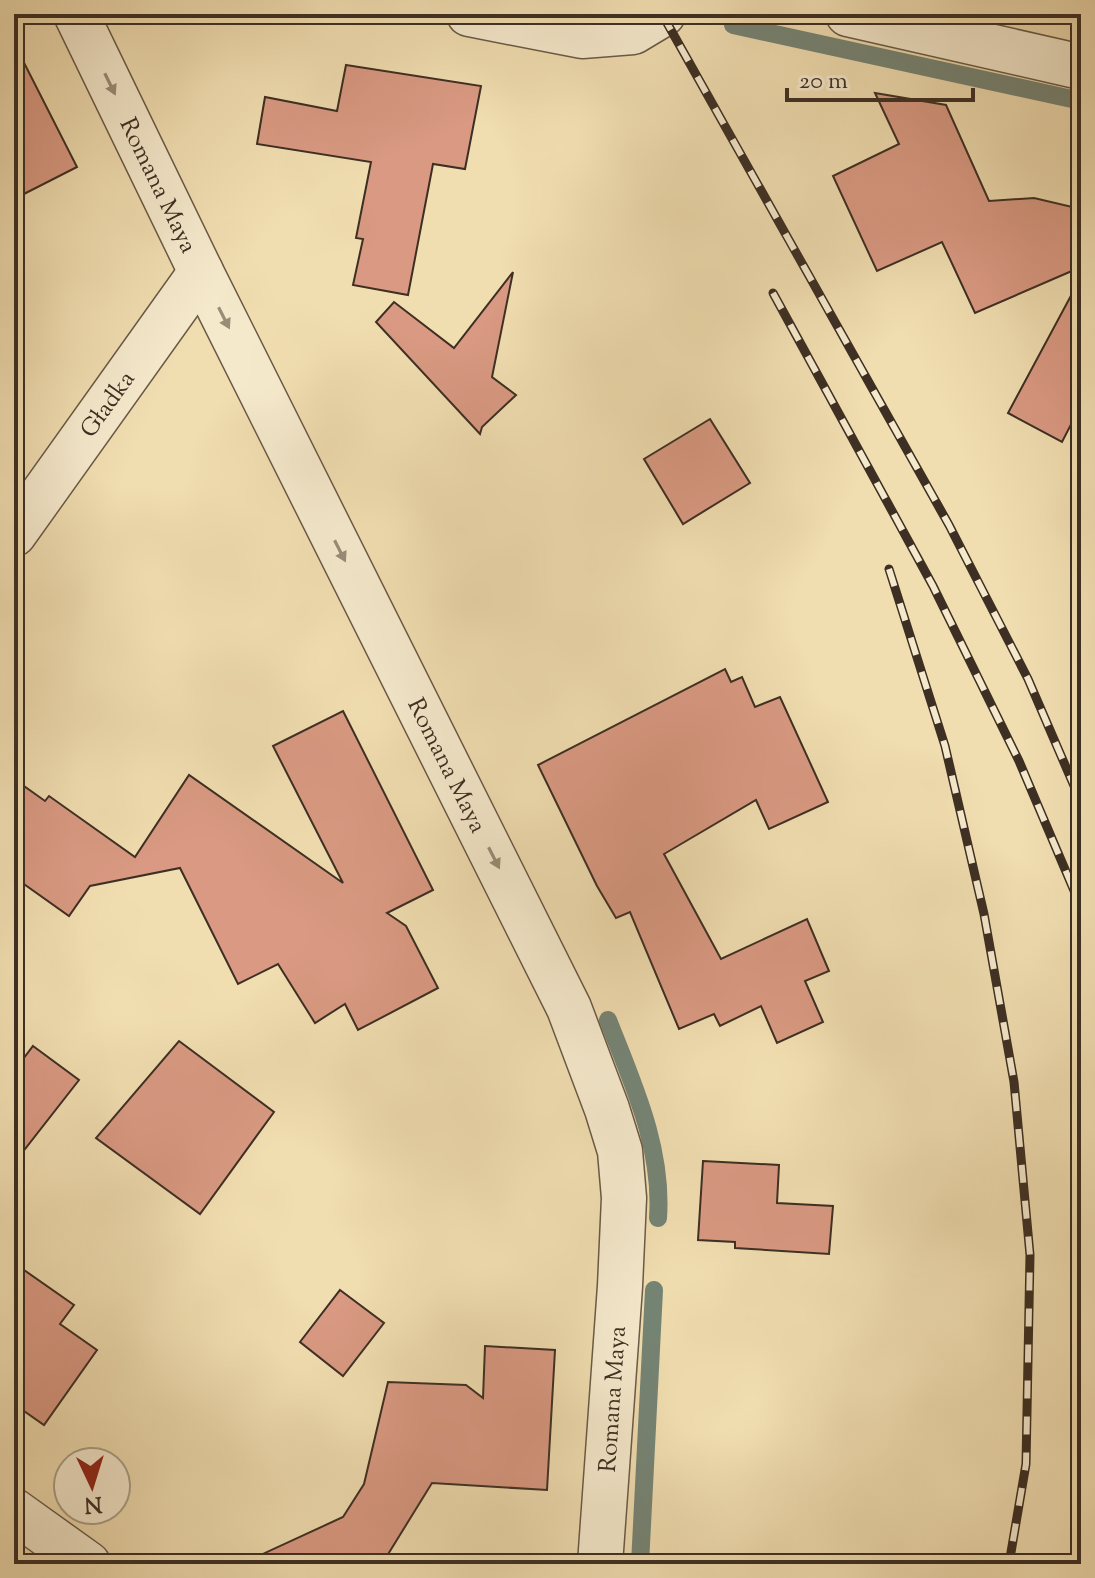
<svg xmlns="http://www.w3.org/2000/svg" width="1095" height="1578" viewBox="0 0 1095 1578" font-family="'Sorts Mill Goudy',serif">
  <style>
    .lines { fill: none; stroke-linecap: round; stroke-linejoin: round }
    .stream { stroke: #758475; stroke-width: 18 }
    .building { fill: #d99982; stroke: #3d2f23; stroke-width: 2 }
    .street-casing { stroke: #6a5a46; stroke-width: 47 }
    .street { stroke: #f5e9cc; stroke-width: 44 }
    .rail-casing { stroke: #3d2f23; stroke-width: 9 }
    .rail { stroke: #f5e9cc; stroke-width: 6; stroke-dasharray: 18; stroke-linecap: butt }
    .oneway { fill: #998c78 }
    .labels { text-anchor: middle; stroke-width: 7; stroke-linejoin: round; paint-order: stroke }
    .street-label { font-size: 24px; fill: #3d2f23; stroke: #f5e9cc }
  </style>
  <rect width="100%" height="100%" fill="#f0ddb0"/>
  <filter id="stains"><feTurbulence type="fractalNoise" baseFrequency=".0025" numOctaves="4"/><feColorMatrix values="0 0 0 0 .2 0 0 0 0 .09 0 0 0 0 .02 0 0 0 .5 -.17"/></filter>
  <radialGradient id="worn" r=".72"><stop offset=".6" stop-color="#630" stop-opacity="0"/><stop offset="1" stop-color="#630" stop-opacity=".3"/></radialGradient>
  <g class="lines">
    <g class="stream">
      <polyline points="733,25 1081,101"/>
      <path d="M608 1020C633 1084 663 1148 658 1218"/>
      <polyline points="640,1564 654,1290"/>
    </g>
  </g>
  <g class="building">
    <polygon points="14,43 77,167 14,199"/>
    <polygon points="346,65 481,86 465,169 433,164 408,295 353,285 363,239 356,238 371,162 257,144 265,97 337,111"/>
    <polygon points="875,93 946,105 989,201 1034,198 1081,209 1081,267 975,313 942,242 877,271 833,176 899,144"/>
    <polygon points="513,272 492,377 516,395 482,427 480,434 376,322 394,302 454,348"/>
    <polygon points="1081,277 1081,405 1062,442 1008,413"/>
    <polygon points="710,419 750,483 683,524 644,459"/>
    <polygon points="725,669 731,682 742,677 755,707 780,697 828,802 769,829 756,800 664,854 721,959 807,919 829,971 805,981 823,1022 777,1043 761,1006 720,1026 714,1014 679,1029 630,912 616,918 597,886 538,765"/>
    <polygon points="343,711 433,890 387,913 406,926 438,988 358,1030 345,1004 315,1023 278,964 238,984 180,868 90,886 69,916 14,877 14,779 45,801 49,796 135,857 189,775 343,883 273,746"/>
    <polygon points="179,1041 274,1112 200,1214 96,1138"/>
    <polygon points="33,1046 79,1080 14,1163 14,1071"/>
    <polygon points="703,1161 779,1165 777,1203 833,1206 829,1254 735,1248 735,1242 698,1240"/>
    <polygon points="14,1263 74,1305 60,1324 97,1350 44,1425 14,1404"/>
    <polygon points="340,1290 384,1323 343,1376 300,1342"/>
    <polygon points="485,1346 555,1350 547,1490 432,1483 382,1564 241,1564 343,1517 364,1484 388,1382 466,1385 483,1398"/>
  </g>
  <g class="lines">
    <g class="street-casing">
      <g id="street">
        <path id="s1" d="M76 14 201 272 569 1008 607 1109 620 1151 624 1198 620 1286 600 1564"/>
        <polyline points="469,14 582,36 633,32 663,14"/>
        <polyline points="848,14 1081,67"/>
        <path id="s2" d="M14 534 201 272"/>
        <polyline points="14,1511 88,1564"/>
      </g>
    </g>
    <use href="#street" class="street"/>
    <g class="rail-casing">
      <g id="rail">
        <polyline points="662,14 949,525 1028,679 1081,802"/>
        <polyline points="773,293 933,586 1019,761 1081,907"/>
        <polyline points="889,569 945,746 984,914 1014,1082 1030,1255 1026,1464 1009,1564"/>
      </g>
    </g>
    <use href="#rail" class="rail"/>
  </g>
  <defs><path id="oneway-solid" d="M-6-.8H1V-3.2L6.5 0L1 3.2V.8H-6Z" transform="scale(2)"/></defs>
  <g class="oneway">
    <use href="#oneway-solid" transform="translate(110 84) rotate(64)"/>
    <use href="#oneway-solid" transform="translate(224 318) rotate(63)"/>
    <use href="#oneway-solid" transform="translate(340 551) rotate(63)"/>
    <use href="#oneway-solid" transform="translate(494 858) rotate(63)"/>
  </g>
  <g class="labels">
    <g class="street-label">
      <text dy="8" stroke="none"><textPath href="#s1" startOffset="190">Romana Maya</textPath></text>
      <text dy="8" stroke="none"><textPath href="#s2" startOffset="160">Gładka</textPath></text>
      <text dy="8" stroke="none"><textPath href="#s1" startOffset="838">Romana Maya</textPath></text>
      <text transform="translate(612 1399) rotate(-86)" y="8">Romana Maya</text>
    </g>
  </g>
  <rect width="1095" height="1578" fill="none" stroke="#f0ddb0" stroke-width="48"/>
  <rect x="16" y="16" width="1063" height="1546" fill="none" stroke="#3d2f23" stroke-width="4"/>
  <rect x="24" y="24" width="1047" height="1530" fill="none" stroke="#3d2f23" stroke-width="2"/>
  <g transform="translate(92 1486) rotate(176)"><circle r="38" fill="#f5e9cc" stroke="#ab9f88" stroke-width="2"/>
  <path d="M0-6L14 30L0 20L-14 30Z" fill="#8f2418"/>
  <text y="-12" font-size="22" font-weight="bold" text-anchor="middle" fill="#3d2f23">N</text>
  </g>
  <path d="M787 88v12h186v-12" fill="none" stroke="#3d2f23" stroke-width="4"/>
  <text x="799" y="88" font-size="24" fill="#3d2f23" stroke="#f5e9cc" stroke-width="6" paint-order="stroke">20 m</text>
  <rect width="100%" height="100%" filter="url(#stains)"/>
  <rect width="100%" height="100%" fill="url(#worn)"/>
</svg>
